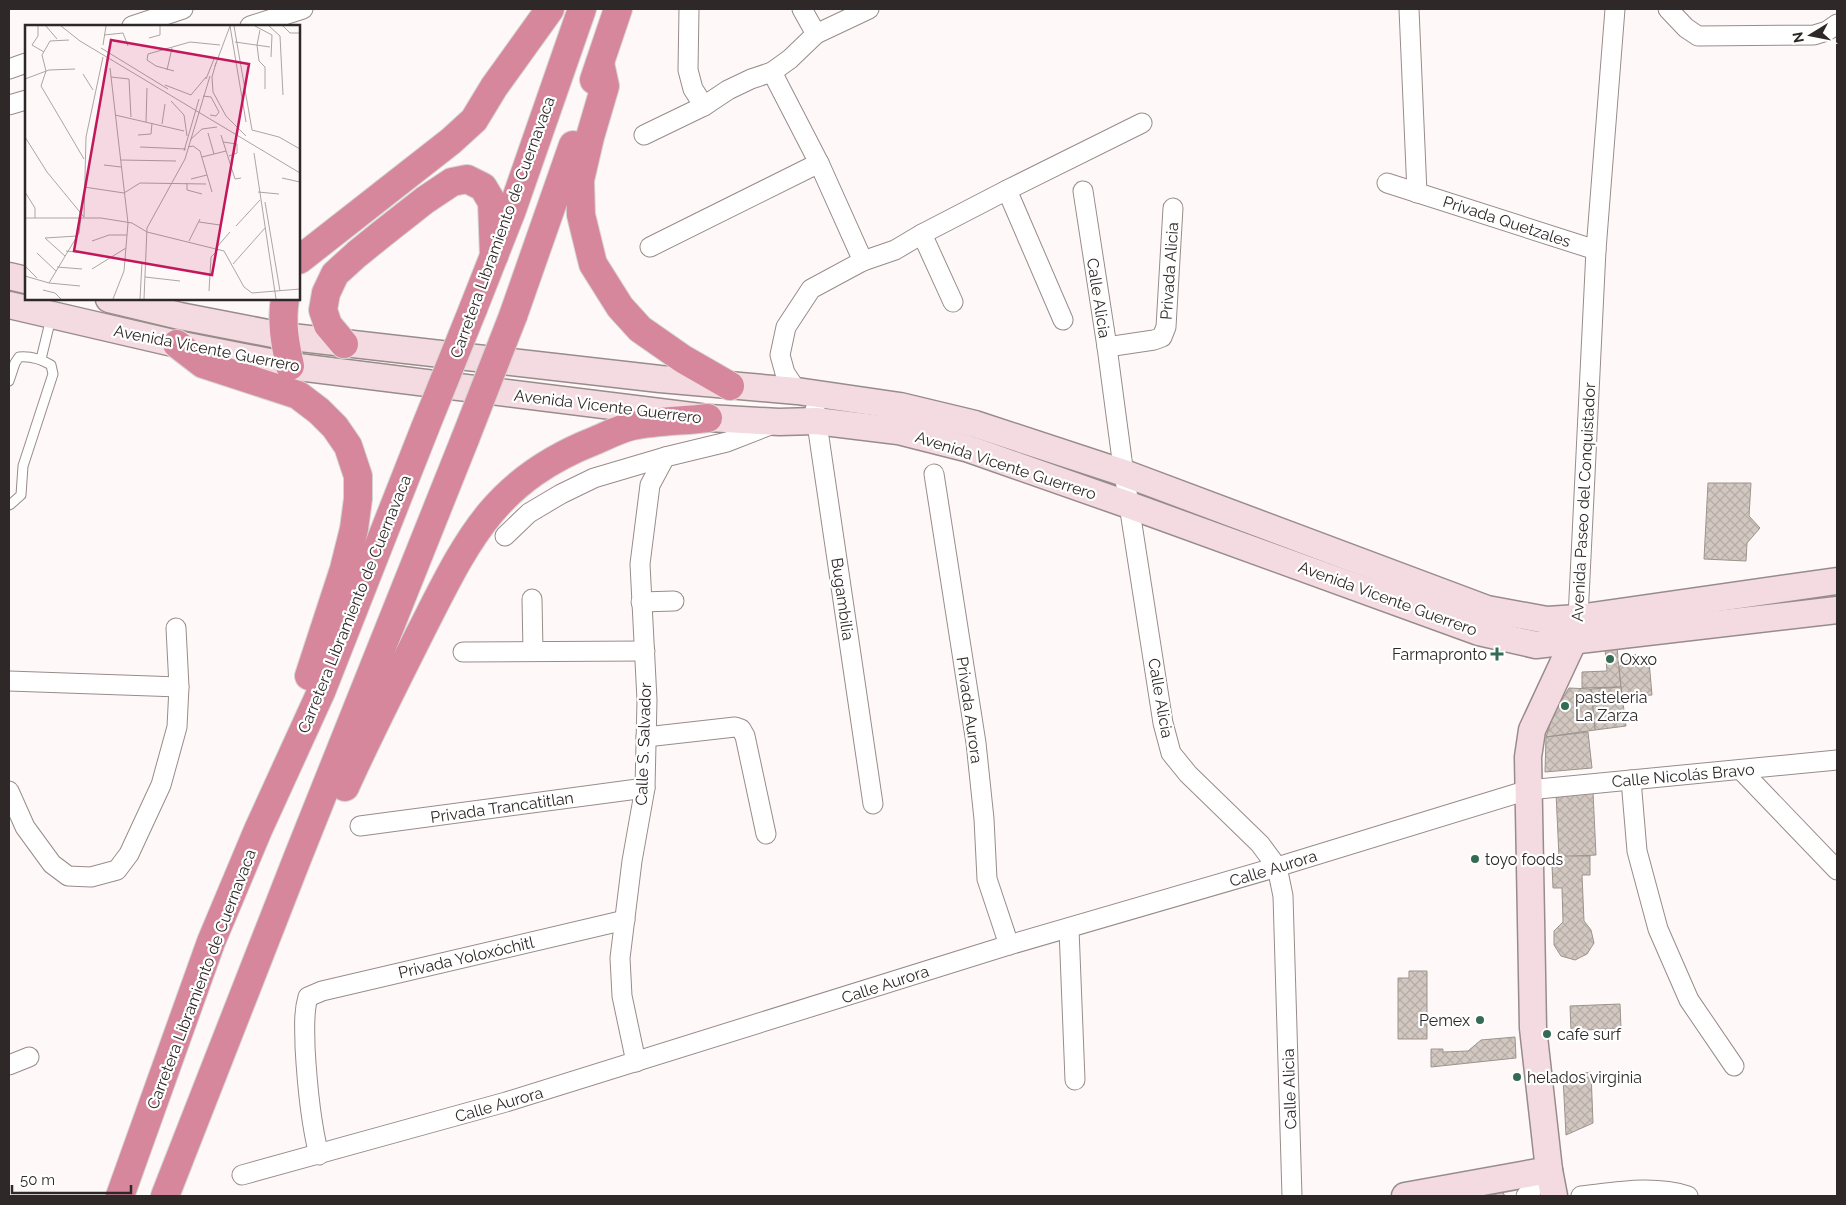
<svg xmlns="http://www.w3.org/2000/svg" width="1846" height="1205" viewBox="0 0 1846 1205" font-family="Raleway,sans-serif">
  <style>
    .building { fill: url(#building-cross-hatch); stroke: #9d938d }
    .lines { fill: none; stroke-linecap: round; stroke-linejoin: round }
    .lane-casing { stroke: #988c8a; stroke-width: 11 }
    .street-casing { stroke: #988c8a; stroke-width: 21 }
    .secondary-casing { stroke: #988c8a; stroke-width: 29 }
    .highway-casing { stroke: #d5d4d4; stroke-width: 30 }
    .lane { stroke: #fff; stroke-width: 9 }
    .street { stroke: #fff; stroke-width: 19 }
    .secondary { stroke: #f3dbe1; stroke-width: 26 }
    .highway { stroke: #d6879c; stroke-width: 28 }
    .highway-bridge-casing { stroke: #d5d4d4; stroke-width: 30; stroke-linecap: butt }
    .highway-bridge { stroke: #d6879c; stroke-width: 28 }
    .poi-dot { fill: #336b53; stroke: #fff; stroke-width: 2 }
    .labels { text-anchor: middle; stroke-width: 4.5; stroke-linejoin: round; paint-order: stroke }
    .street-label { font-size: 16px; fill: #2e2928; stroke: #fff }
    .poi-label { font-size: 16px; fill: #2e2928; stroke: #fff; text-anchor: start }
    .inset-road { fill: none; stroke: #aba6a5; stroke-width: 1 }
    .view { fill: #c2185b; fill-opacity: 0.15; stroke: #c2185b; stroke-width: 2.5 }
    .inset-edge { fill: none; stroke: #2e2928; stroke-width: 2.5 }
  </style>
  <defs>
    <pattern id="building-cross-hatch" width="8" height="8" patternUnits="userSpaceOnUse" patternTransform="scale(1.25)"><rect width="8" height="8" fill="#d2c8c1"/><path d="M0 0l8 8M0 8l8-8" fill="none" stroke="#b5aca6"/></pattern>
  </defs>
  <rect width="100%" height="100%" fill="#fef9f8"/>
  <g class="building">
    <polygon points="1708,483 1751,483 1749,516 1760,528 1747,543 1746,561 1704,559"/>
    <polygon points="1617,647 1621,687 1582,688 1582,672 1607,671 1605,649"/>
    <polygon points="1635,654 1641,662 1649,661 1652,695 1622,697 1619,667"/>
    <polygon points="1621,687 1626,726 1595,730 1591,689"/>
    <polygon points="1569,688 1591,689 1595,730 1546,737 1553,715"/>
    <polygon points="1588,732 1592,768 1545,772 1546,737"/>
    <polygon points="1593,792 1596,855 1559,857 1556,793"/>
    <polygon points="1562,856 1590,856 1590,875 1582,875 1584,921 1591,930 1594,943 1587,954 1575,960 1561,956 1554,945 1554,931 1563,922 1562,888 1553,888 1552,865 1562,865"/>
    <polygon points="1409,971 1427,971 1427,1039 1398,1039 1398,978 1409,978"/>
    <polygon points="1620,1004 1621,1028 1571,1031 1570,1006"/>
    <polygon points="1515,1037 1516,1058 1431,1067 1431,1049 1443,1049 1443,1052 1468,1051 1481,1040"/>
    <polygon points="1591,1072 1593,1123 1566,1135 1563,1077"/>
    <polygon points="1502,1191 1505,1196 1486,1196"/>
  </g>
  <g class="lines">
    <g class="lane-casing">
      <g id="lane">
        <polyline points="41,359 51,318"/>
        <path d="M9 381 15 363 19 357C31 356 41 359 51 365L53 374 23 466 21 495 11 504 9 505"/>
      </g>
    </g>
    <g class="street-casing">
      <g id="street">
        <polyline points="689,9 688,70 693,89 704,106"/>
        <polyline points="802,9 816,34"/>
        <polyline points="1409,9 1417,193"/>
        <polyline points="1668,9 1686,28 1698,36 1814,35 1827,31 1837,24"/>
        <polyline points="132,26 183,9"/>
        <polyline points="250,26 303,9"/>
        <polyline points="9,69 26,63"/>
        <polyline points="772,72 819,163 863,261"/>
        <polyline points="9,105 26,100"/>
        <polyline points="644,135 704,106 728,90 751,79 772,72 790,59 816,34 869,9"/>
        <polyline points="1387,183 1596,250"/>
        <polyline points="1007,190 1063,320"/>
        <polyline points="1083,191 1107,347 1122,460 1163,723 1171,753 1188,774 1260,844 1277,867 1283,896 1292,1196"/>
        <polyline points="922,234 953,302"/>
        <polyline points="650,247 819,163"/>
        <polyline points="1107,347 1154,340 1162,337 1166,327 1173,208"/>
        <polyline points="797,391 785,373 780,355 786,327 811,289 863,261 895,250 922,234 1007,190 1142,123"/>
        <polyline points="815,410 873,804"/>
        <polyline points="934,474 976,743 984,819 987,879 1009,945"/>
        <polyline points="505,536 529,513 561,494 594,478 665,457 727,442 773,424"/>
        <polyline points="532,599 533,651"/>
        <polyline points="641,602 674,601"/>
        <polyline points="1578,618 1596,250 1615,9"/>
        <polyline points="463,652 645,651"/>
        <polyline points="9,681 179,687"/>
        <polyline points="646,737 735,727 741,729 745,736 766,834"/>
        <polyline points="1741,770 1837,870"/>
        <polyline points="1631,780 1637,851 1658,929 1689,1000 1734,1066"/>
        <polyline points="9,791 25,827 52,864 68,876 91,877 117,870 129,854 161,785 177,727 179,687 176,628"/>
        <polyline points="360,826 645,788"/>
        <polyline points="1069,929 1075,1080"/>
        <polyline points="636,1062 622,996 620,958 632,861 645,788 647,700 640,564 650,485 665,457"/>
        <polyline points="9,1065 29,1057"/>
        <path d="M319 1155C310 1120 307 1083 305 1047 305 1030 303 1014 308 997L322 991 625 920"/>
        <polyline points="242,1175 506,1102 1009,945 1277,867 1528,790 1837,760"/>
        <polyline points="1526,1196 1549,1170"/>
        <path d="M1581 1196C1617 1192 1653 1185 1688 1196"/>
      </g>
    </g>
    <g class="secondary-casing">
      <g id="secondary">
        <polyline points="9,276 26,280"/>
        <polyline points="109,299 180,316 283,336 660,379 797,391 900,406 975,424 1124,473 1487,609 1547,620 1578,618 1837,581"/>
        <polyline points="9,305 177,344 290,366 708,418 779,422 816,421 898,431 969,449 1129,505 1479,632 1536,645 1837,610"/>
        <polyline points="1405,1196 1549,1170"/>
        <polyline points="1554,1196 1549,1170 1533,1028 1528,757 1532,730 1573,642 1576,628"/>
      </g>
    </g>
    <g class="highway-casing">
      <g id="highway">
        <polyline points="600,63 605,86 590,137 580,180 581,215 593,264 620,307 640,329 683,359 730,386"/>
        <polyline points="594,80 618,9"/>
        <polyline points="299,260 451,141 474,120 494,87 550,9"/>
        <path d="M285 299C281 322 285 343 290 366"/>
        <polyline points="473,309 512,210 582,9"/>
        <polyline points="513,316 573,145"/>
        <polyline points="177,344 203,364 298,395 319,411 335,427 348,446 358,476 358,499 354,529 344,569 309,676"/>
        <polyline points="344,344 328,325 323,310 326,293 335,274 357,254 383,233 425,200 452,182 467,179 483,187 492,202 494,256"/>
        <path d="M345 787C369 734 395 683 421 631 467 541 493 481 594 441 606 436 619 429 632 426 655 421 684 421 708 418"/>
        <polyline points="120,1196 211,942 258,830 321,692 425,428"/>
        <polyline points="165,1196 297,859 465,439"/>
      </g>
    </g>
    <use href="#lane" class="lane"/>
    <use href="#street" class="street"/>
    <use href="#secondary" class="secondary"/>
    <use href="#highway" class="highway"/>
    <g class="highway-bridge-casing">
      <g id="highway-bridge">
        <polyline points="425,428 473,309"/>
        <polyline points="465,439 513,316"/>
      </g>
    </g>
    <use href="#highway-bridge" class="highway-bridge"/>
  </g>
  <g class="poi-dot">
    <path d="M1494.5 646.5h5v5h5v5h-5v5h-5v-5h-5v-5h5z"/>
    <circle cx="1610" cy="659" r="5"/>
    <circle cx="1565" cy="706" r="5"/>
    <circle cx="1475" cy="859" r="5"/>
    <circle cx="1480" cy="1020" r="5"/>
    <circle cx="1547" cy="1034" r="5"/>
    <circle cx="1517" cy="1077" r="5"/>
  </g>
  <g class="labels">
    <g class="street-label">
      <text transform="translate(1507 221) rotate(18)" y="6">Privada Quetzales</text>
      <text transform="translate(502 227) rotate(-70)" y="6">Carretera Libramiento de Cuernavaca</text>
      <text transform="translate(1169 271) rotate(-86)" y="6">Privada Alicia</text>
      <text transform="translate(1099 298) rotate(81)" y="6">Calle Alicia</text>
      <text transform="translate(207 348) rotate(11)" y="6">Avenida Vicente Guerrero</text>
      <text transform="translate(608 406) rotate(7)" y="6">Avenida Vicente Guerrero</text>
      <text transform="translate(1006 465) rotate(18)" y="6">Avenida Vicente Guerrero</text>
      <text transform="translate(1583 502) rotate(-87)" y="6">Avenida Paseo del Conquistador</text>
      <text transform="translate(1388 598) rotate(20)" y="6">Avenida Vicente Guerrero</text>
      <text transform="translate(843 599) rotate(82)" y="6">Bugambilia</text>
      <text transform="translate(354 604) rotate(-68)" y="6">Carretera Libramiento de Cuernavaca</text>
      <text transform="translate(1161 698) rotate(80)" y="6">Calle Alicia</text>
      <text transform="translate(970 710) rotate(82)" y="6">Privada Aurora</text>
      <text transform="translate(643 744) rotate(-88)" y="6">Calle S. Salvador</text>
      <text transform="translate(1683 775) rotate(-5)" y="6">Calle Nicolás Bravo</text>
      <text transform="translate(502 807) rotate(-8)" y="6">Privada Trancatitlan</text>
      <text transform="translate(1273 868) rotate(-17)" y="6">Calle Aurora</text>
      <text transform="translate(466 957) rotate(-13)" y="6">Privada Yoloxóchitl</text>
      <text transform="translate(201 979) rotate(-69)" y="6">Carretera Libramiento de Cuernavaca</text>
      <text transform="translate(885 984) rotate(-18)" y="6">Calle Aurora</text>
      <text transform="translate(1289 1089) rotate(-92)" y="6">Calle Alicia</text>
      <text transform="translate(499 1104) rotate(-16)" y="6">Calle Aurora</text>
    </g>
    <g class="poi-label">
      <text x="1487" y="660" text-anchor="end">Farmapronto</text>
      <text x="1620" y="665">Oxxo</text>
      <text x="1575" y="703">pasteleria<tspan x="1575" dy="18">La Zarza</tspan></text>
      <text x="1485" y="865">toyo foods</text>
      <text x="1470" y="1026" text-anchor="end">Pemex</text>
      <text x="1557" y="1040">cafe surf</text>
      <text x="1527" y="1083">helados virginia</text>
    </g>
  </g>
  <g transform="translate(25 25)">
    <rect width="275" height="275" fill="#fef9f8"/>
    <path class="inset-road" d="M13 1V11L7 20 19 27M21 1 32 14M36 1 55 16 275 148M205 1 221 97M209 1 227 105 254 112 275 124M230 1 247 10 246 32M244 1 255 11 258 70M258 1 265 8H275M235 5 232 20 234 36 240 42V64M79 10 98 8 103 21M124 13 135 10V1M44 15 25 16 17 30 21 46 16 61 59 134M210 17 245 22M78 20 81 1M76 23 143 64M191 38 187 52 188 67 201 91 221 111M190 41 205 1M85 43 103 198 99 246 88 274M142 45 147 23M149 46 131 41 122 35 123 29 165 17 195 20M58 49 68 65M86 52 104 54 106 92M0 54 24 45 50 44M181 54 189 34M140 60 166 70 181 52M178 71 186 72 194 87 191 91 185 90M146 76 159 90 162 111M90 90 159 106M121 97 122 63M137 99 140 79M183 108 189 129M113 110 126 109 127 98M196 110 210 154 216 153M0 112 22 147 59 192M165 115 177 104 192 102M198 117 212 119V128L204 131M115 122 161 124M163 122 168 121 175 126 187 167M159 126 174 74M229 128 251 274M177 132 201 126M96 135 151 136M79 140 96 142M257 153 275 157M166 154 182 150M162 158V165L177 169M59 162 99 168 115 158 181 159M0 167 10 183V193M233 167 254 169M240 177 255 266M59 192 61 112 78 32M0 193H76L107 198 122 207M174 197 195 200M211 201 235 175M122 207 199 226 219 262 227 268 275 264M67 216 84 210H102M164 216 175 194M191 223 205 207M41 226 59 228M12 228 31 246M40 231 20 213 52 211M208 239 240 203M0 241 12 253M32 242 57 244M67 244 101 223M0 251 24 258 55 261M120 252 155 256M24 258 54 208 56 192M18 265 30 268 36 274M184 266 186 232 194 224M115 274 117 237M119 274 122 203 160 134 185 51"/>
    <path class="view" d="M86 15 224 39 187 250 49 226Z"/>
    <rect width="275" height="275" class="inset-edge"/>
  </g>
  <rect width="1846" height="1205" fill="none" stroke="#2e2928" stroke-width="20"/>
  <g transform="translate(1811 35) rotate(260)" stroke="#ffffff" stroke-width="4" paint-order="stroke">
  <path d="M0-4L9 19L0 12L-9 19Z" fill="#2e2928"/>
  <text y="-8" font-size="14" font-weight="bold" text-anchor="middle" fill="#2e2928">N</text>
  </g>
  <path d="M12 1185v8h119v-8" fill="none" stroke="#2e2928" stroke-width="2.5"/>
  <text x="20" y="1185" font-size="15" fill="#2e2928" stroke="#ffffff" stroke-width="4" paint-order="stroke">50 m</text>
</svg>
